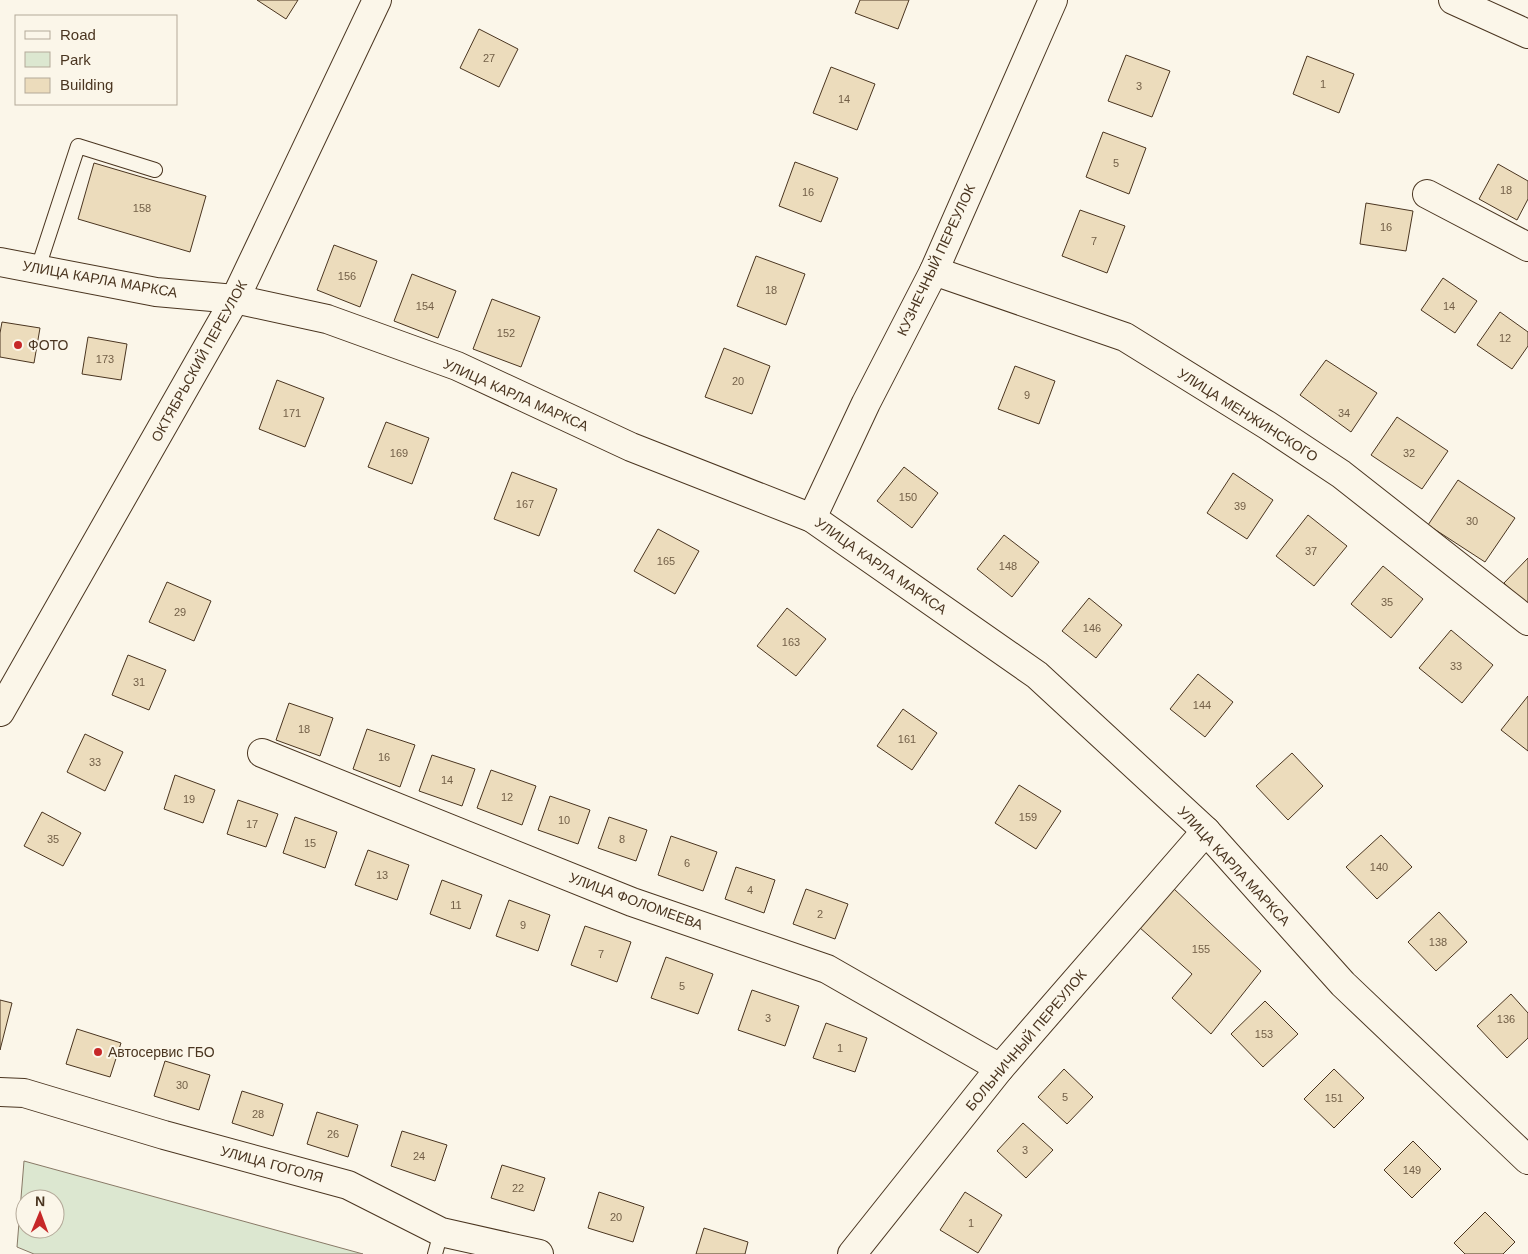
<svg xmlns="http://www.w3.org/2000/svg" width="1528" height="1254" viewBox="0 0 1528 1254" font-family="Helvetica,sans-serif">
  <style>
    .green { fill: #dce7d0; stroke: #887966; fill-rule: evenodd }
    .building { fill: #ecdcbc; stroke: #4a3520 }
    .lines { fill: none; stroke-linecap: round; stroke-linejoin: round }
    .lane-casing { stroke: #4a3520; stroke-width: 16 }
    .street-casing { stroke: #4a3520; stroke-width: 30 }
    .lane { stroke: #fbf6e9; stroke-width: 14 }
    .street { stroke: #fbf6e9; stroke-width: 28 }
    .poi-dot { fill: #c62828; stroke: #fbf6e9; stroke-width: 2 }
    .labels { text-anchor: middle; stroke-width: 4; stroke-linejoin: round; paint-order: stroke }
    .number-label { font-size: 11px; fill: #725f47 }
    .street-label { font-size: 14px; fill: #4a3520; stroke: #fbf6e9 }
    .poi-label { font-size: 14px; fill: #4a3520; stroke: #fbf6e9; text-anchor: start }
  </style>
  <rect width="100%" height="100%" fill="#fbf6e9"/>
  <path class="green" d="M24 1161 363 1254H34L17 1247ZM25 1199H55V1229H25Z"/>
  <g class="building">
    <polygon points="257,0 298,0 286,19"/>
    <polygon points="860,0 909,0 898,29 855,13"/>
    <polygon points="479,29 518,49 499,87 460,68"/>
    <polygon points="1126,55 1170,71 1152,117 1108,101"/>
    <polygon points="1307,56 1354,74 1339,113 1293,94"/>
    <polygon points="831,67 875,84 857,130 813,113"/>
    <polygon points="1103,132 1146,148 1129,194 1086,177"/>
    <polygon points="795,162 838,178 821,222 779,206"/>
    <polygon points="94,163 206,196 190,252 78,219"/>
    <polygon points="1498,164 1528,181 1528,199 1517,220 1479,199"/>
    <polygon points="1366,203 1413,211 1406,251 1360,244"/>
    <polygon points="1080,210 1125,226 1107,273 1062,256"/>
    <polygon points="334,245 377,261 360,307 317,290"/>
    <polygon points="756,256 805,274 786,325 737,306"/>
    <polygon points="412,274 456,291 438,338 394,321"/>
    <polygon points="1443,278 1477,301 1455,333 1421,310"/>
    <polygon points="492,299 540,317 521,367 473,349"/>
    <polygon points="1500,312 1528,332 1528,346 1512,369 1477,345"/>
    <polygon points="2,322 40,328 34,363 0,357 0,333"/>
    <polygon points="88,337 127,344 121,380 82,374"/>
    <polygon points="724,348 770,366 752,414 705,397"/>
    <polygon points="1326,360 1377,393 1351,432 1300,395"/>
    <polygon points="1015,366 1055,381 1039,424 998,409"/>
    <polygon points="277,380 324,398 305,447 259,429"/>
    <polygon points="1397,417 1448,451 1422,489 1371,455"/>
    <polygon points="386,422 429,438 412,484 368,467"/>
    <polygon points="904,467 938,493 912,528 877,501"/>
    <polygon points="512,472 557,489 539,536 494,519"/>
    <polygon points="1233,473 1273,500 1247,539 1207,513"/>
    <polygon points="1458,480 1515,518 1485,562 1428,525"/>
    <polygon points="1308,515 1347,546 1314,586 1276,556"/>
    <polygon points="658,529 699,551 675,594 634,571"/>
    <polygon points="1004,535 1039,562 1012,597 977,569"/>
    <polygon points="1528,558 1528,606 1504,583"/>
    <polygon points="1383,566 1423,599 1391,638 1351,604"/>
    <polygon points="167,582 211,601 194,641 149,622"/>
    <polygon points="1089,598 1122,625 1096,658 1062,631"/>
    <polygon points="787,608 826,639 796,676 757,646"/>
    <polygon points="1451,630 1493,665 1462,703 1419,668"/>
    <polygon points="128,655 166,670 149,710 112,695"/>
    <polygon points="1198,674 1233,702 1205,737 1170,709"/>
    <polygon points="1528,696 1528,751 1501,730"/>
    <polygon points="289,703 333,718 320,756 276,740"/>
    <polygon points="903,709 937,733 912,770 877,746"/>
    <polygon points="367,729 415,745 400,787 353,769"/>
    <polygon points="85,734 123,752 105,791 67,772"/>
    <polygon points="1292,753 1323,786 1288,820 1256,786"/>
    <polygon points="432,755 475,769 462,806 419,791"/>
    <polygon points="491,770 536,786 522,825 477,808"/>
    <polygon points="175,775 215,790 203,823 164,809"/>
    <polygon points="1019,785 1061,811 1036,849 995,823"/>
    <polygon points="550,796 590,810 578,844 538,830"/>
    <polygon points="238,800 278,814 266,847 227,834"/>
    <polygon points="42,812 81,833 63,866 24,846"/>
    <polygon points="295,817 337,832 325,868 283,853"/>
    <polygon points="609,817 647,830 636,861 598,848"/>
    <polygon points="1381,835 1412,867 1377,899 1346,867"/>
    <polygon points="671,836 717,852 703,891 658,875"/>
    <polygon points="368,850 409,865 397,900 355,885"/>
    <polygon points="736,867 775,880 764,913 725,899"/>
    <polygon points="442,880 482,895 470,929 430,914"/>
    <polygon points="1173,888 1261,971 1211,1034 1172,998 1192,974 1139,927"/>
    <polygon points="806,889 848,904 835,939 793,924"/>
    <polygon points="509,900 550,915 538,951 496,936"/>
    <polygon points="1439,912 1467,942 1436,971 1408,942"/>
    <polygon points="585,926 631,942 617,982 571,965"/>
    <polygon points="666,957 713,974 698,1014 651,998"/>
    <polygon points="752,990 799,1006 785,1046 738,1030"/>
    <polygon points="1511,994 1528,1013 1528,1038 1507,1058 1477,1026"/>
    <polygon points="0,1000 12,1003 0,1050"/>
    <polygon points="1265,1001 1298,1034 1263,1067 1231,1034"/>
    <polygon points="826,1023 867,1038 855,1072 813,1058"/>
    <polygon points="77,1029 121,1043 110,1077 66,1064"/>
    <polygon points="165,1061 210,1075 199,1110 154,1096"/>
    <polygon points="1064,1069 1093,1097 1067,1124 1038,1097"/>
    <polygon points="1334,1069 1364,1098 1334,1128 1304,1099"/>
    <polygon points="242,1091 283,1104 273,1136 232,1123"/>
    <polygon points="317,1112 358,1125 348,1157 307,1144"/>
    <polygon points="1023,1123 1053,1150 1026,1178 997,1151"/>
    <polygon points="402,1131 447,1145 435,1181 391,1166"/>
    <polygon points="1413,1141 1441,1169 1412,1198 1384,1170"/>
    <polygon points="502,1165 545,1178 534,1211 491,1198"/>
    <polygon points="599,1192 644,1207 633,1242 588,1228"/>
    <polygon points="965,1192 1002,1215 978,1253 940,1230"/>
    <polygon points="1485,1212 1515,1242 1503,1254 1465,1254 1454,1243"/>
    <polygon points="704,1228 748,1242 745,1254 696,1254"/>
  </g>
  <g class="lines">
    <g class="lane-casing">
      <g id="lane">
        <polyline points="38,268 78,146 155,170"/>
        <polyline points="435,1254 441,1232"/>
      </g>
    </g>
    <g class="street-casing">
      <g id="street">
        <polyline points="1453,0 1528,34"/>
        <polyline points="1427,194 1528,247"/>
        <polyline points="0,262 156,292 235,299 327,319 457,366 631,447 812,518 1037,675 1206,831 1343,984 1528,1160"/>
        <polyline points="934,271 1125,337 1267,425 1341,474 1528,621"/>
        <polyline points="812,518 866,403 934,271 1053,0"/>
        <polyline points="0,712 235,299 377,0"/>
        <polyline points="262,753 632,902 827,969 1000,1068"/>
        <polyline points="0,1092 24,1093 164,1135 348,1185 441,1232 539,1254"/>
        <polyline points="852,1254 1000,1068 1206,831"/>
      </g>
    </g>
    <use href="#lane" class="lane"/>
    <use href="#street" class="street"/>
  </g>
  <g class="poi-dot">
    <circle cx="18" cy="345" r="5"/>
    <circle cx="98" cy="1052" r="5"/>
  </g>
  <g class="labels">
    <g class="number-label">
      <text x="489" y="62">27</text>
      <text x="1323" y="88">1</text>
      <text x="1139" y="90">3</text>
      <text x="844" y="103">14</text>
      <text x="1116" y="167">5</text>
      <text x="1506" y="194">18</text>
      <text x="808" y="196">16</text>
      <text x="142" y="212">158</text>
      <text x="1386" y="231">16</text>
      <text x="1094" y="245">7</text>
      <text x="347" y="280">156</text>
      <text x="771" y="294">18</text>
      <text x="425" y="310">154</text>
      <text x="1449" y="310">14</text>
      <text x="506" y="337">152</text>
      <text x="1505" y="342">12</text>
      <text x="105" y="363">173</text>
      <text x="738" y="385">20</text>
      <text x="1027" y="399">9</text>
      <text x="292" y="417">171</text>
      <text x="1344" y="417">34</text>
      <text x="399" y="457">169</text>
      <text x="1409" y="457">32</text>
      <text x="908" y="501">150</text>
      <text x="525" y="508">167</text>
      <text x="1240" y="510">39</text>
      <text x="1472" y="525">30</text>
      <text x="1311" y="555">37</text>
      <text x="666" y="565">165</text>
      <text x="1008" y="570">148</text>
      <text x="1387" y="606">35</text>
      <text x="180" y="616">29</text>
      <text x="1092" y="632">146</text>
      <text x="791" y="646">163</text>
      <text x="1456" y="670">33</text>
      <text x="139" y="686">31</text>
      <text x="1202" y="709">144</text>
      <text x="304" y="733">18</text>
      <text x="907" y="743">161</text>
      <text x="384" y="761">16</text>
      <text x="95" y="766">33</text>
      <text x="447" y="784">14</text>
      <text x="507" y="801">12</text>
      <text x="189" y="803">19</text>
      <text x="1028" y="821">159</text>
      <text x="564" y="824">10</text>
      <text x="252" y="828">17</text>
      <text x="53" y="843">35</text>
      <text x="622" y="843">8</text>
      <text x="310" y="847">15</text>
      <text x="687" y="867">6</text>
      <text x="1379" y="871">140</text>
      <text x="382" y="879">13</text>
      <text x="750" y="894">4</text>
      <text x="456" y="909">11</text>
      <text x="820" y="918">2</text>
      <text x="523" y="929">9</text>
      <text x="1438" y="946">138</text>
      <text x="1201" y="953">155</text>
      <text x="601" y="958">7</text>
      <text x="682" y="990">5</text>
      <text x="768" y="1022">3</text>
      <text x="1506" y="1023">136</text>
      <text x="1264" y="1038">153</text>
      <text x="840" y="1052">1</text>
      <text x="182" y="1089">30</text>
      <text x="1065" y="1101">5</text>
      <text x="1334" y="1102">151</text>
      <text x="258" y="1118">28</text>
      <text x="333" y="1138">26</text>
      <text x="1025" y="1154">3</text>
      <text x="419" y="1160">24</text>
      <text x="1412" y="1174">149</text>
      <text x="518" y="1192">22</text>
      <text x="616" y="1221">20</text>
      <text x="971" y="1227">1</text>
    </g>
    <g class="street-label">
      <text transform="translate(936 260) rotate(-65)" y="5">КУЗНЕЧНЫЙ ПЕРЕУЛОК</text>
      <text transform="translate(100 279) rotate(10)" y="5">УЛИЦА КАРЛА МАРКСА</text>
      <text transform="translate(199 361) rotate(-61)" y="5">ОКТЯБРЬСКИЙ ПЕРЕУЛОК</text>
      <text transform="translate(516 395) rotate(24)" y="5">УЛИЦА КАРЛА МАРКСА</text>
      <text transform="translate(1248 415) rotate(32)" y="5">УЛИЦА МЕНЖИНСКОГО</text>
      <text transform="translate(881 566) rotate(35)" y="5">УЛИЦА КАРЛА МАРКСА</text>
      <text transform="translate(1234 866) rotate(47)" y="5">УЛИЦА КАРЛА МАРКСА</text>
      <text transform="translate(636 901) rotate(20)" y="5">УЛИЦА ФОЛОМЕЕВА</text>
      <text transform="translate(1026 1040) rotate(-50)" y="5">БОЛЬНИЧНЫЙ ПЕРЕУЛОК</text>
      <text transform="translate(272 1164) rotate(15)" y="5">УЛИЦА ГОГОЛЯ</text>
    </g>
    <g class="poi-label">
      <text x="28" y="350">ФОТО</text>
      <text x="108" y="1057">Автосервис ГБО</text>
    </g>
  </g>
  <rect x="15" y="15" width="162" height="90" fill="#fbf6e9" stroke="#b4a999"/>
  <rect x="25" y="31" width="25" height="8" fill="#fbf6e9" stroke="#b4a999"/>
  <text x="60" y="40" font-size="15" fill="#4a3520">Road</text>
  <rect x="25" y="52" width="25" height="15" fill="#dce7d0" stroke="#b4a999"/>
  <text x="60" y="65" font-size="15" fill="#4a3520">Park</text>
  <rect x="25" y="78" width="25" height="15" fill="#ecdcbc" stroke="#b4a999"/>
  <text x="60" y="90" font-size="15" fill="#4a3520">Building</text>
  <g transform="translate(40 1214) rotate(1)"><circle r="24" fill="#fbf6e9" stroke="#b4a999"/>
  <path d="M0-4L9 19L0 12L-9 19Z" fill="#c62828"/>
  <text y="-8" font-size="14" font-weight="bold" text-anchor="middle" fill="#4a3520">N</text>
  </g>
</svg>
